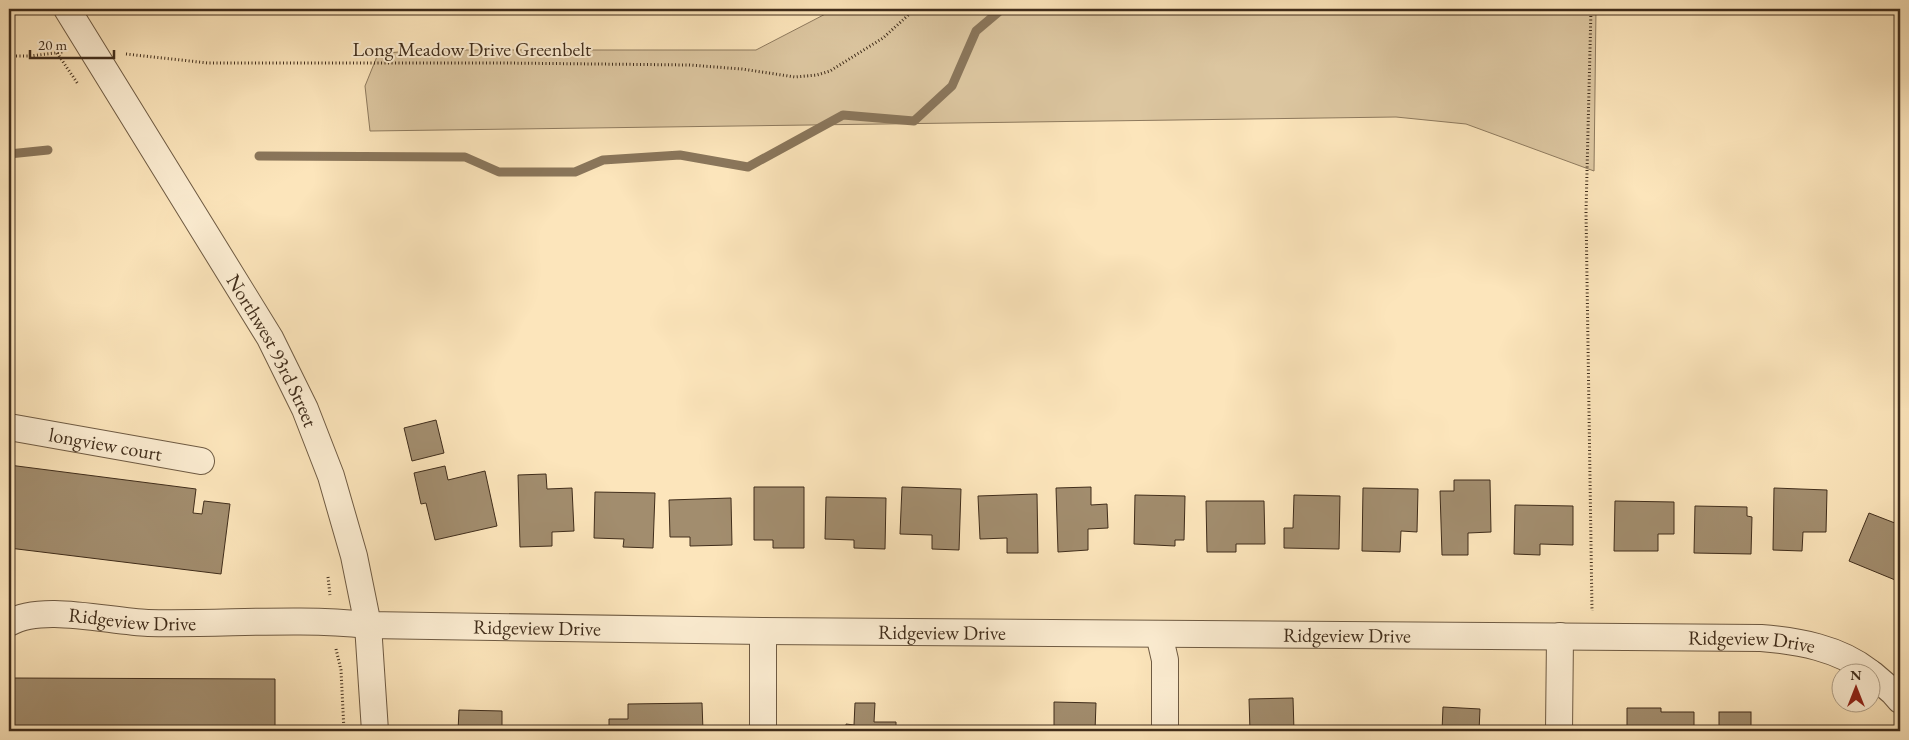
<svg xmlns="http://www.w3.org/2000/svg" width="1909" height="740" viewBox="0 0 1909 740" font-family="'EB Garamond',serif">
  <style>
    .green { fill: #dcc6a0; stroke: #8e7a5e }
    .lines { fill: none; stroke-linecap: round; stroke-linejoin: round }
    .stream { stroke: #8a765b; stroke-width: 9 }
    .building { fill: #a28d6e; stroke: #402d1b }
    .minor-casing { stroke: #6f5b43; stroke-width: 28 }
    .path { stroke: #402d1b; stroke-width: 3; stroke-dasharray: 1 2.5; stroke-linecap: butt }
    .minor { stroke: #fdeed3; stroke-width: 26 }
    .labels { text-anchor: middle; stroke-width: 4; stroke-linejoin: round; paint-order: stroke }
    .street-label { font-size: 20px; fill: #402d1b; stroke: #fdeed3 }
  </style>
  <rect width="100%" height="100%" fill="#fce5bb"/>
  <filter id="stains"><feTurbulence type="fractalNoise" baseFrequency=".004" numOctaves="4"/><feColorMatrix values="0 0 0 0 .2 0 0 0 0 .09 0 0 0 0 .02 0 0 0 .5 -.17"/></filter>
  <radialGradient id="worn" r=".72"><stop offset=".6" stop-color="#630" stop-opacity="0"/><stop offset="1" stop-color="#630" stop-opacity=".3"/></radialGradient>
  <polygon class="green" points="835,9 1596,9 1594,171 1466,124 1396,117 370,131 365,86 378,54 419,50 756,50"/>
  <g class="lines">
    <g class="stream">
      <polyline points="9,154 48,150"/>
      <polyline points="259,156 465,157 499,172 575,172 603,160 680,155 748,167 843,115 914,121 952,86 976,31 1002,9"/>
    </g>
  </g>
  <g class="building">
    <polygon points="436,420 444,453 412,461 404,428"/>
    <polygon points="9,465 196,489 193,513 202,514 204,501 230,504 221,574 9,548"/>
    <polygon points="445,466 448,480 485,471 497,526 435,540 426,503 421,504 414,473"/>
    <polygon points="546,474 547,489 572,488 574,531 552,532 552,546 520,547 518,475"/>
    <polygon points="1454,480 1490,480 1491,532 1468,533 1468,555 1442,555 1440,491 1454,491"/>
    <polygon points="754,487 804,487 804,548 773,548 773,540 754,540"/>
    <polygon points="902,487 961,489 959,550 932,549 932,535 900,534"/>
    <polygon points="1091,487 1091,505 1107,504 1108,528 1088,529 1088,550 1058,552 1056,488"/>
    <polygon points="1363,488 1418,489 1417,532 1401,531 1400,552 1362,551"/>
    <polygon points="1774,488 1827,490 1826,532 1803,532 1802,551 1773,550"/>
    <polygon points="595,492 655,493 653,548 623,547 624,539 594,538"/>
    <polygon points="1037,494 1038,553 1007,553 1007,538 980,539 978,496"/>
    <polygon points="1135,495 1185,496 1184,540 1175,540 1175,546 1134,544"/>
    <polygon points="1294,495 1340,496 1339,549 1284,548 1284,528 1293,528"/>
    <polygon points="826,497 886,498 885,549 854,548 854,540 825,539"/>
    <polygon points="731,498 732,545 690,546 690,537 670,537 669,500"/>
    <polygon points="1206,501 1264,501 1265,544 1236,544 1236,552 1207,552"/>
    <polygon points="1615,501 1674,502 1674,534 1658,534 1658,551 1614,551"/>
    <polygon points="1515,505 1573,506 1573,545 1540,544 1540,555 1514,554"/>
    <polygon points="1695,506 1747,507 1747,516 1752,517 1751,554 1694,553"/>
    <polygon points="1869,513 1900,525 1900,582 1849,561"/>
    <polygon points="9,678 275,679 275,731 9,731"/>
    <polygon points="1293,698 1294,731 1250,731 1249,699"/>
    <polygon points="1054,702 1096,703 1095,731 1054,731"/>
    <polygon points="702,703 703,731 609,731 609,719 628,719 628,704"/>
    <polygon points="855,703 875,703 874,722 896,722 896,731 846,731 846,724 854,725"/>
    <polygon points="1443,707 1480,709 1479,731 1442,731"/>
    <polygon points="1627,708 1661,708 1661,712 1694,712 1694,731 1627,731"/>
    <polygon points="459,710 502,711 502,731 458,731"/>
    <rect x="1719" y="712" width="32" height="19"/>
  </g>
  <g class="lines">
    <g class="minor-casing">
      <g id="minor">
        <path id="s1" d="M67 9 270 338 305 409 331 476 354 556 368 625 375 731"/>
        <path id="s2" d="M9 427 201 461"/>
        <path id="s3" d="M9 623C42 603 110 622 148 623 221 625 295 617 368 625L763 631 1761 638C1798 641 1839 648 1869 672"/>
        <polyline points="763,631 763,731"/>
        <polyline points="1159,634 1165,660 1165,731"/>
        <polyline points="1872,674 1893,692 1900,700"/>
        <polyline points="1559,731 1560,636"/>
      </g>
    </g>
    <g class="path">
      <polyline points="1591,9 1586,212 1592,611"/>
      <polyline points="57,53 78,84"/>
      <polyline points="126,54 208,63 504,63 689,65 742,69 795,77 817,75 830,71 883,38 915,9"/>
      <polyline points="9,56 30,56 63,52"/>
      <polyline points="328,577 330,595"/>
      <polyline points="336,649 341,670 344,731"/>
    </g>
    <use href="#minor" class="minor"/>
  </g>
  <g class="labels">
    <g class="street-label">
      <text x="472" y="56">Long Meadow Drive Greenbelt</text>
      <text dy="7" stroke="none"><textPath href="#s1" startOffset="399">Northwest 93rd Street</textPath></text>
      <text dy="7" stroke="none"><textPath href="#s2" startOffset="98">longview court</textPath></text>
      <text dy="7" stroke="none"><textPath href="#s3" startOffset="125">Ridgeview Drive</textPath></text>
      <text dy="7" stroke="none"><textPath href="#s3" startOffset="530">Ridgeview Drive</textPath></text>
      <text dy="7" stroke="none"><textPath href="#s3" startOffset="935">Ridgeview Drive</textPath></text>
      <text dy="7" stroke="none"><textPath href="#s3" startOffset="1340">Ridgeview Drive</textPath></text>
      <text dy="7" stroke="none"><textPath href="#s3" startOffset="1745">Ridgeview Drive</textPath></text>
    </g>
  </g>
  <rect width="1909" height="740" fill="none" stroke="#fce5bb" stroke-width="30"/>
  <rect x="10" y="10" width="1889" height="720" fill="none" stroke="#402d1b" stroke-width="2.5"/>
  <rect x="15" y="15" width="1879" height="710" fill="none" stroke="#402d1b"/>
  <g transform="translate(1856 688)"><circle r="24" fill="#fdeed3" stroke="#b1a189"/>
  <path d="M0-4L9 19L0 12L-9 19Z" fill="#8f2418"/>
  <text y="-8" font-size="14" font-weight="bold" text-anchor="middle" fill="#402d1b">N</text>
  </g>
  <path d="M30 50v8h84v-8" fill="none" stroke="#402d1b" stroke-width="2.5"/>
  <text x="38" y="50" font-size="15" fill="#402d1b" stroke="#fdeed3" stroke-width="4" paint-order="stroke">20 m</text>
  <rect width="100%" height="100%" filter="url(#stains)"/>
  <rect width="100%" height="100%" fill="url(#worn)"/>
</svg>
